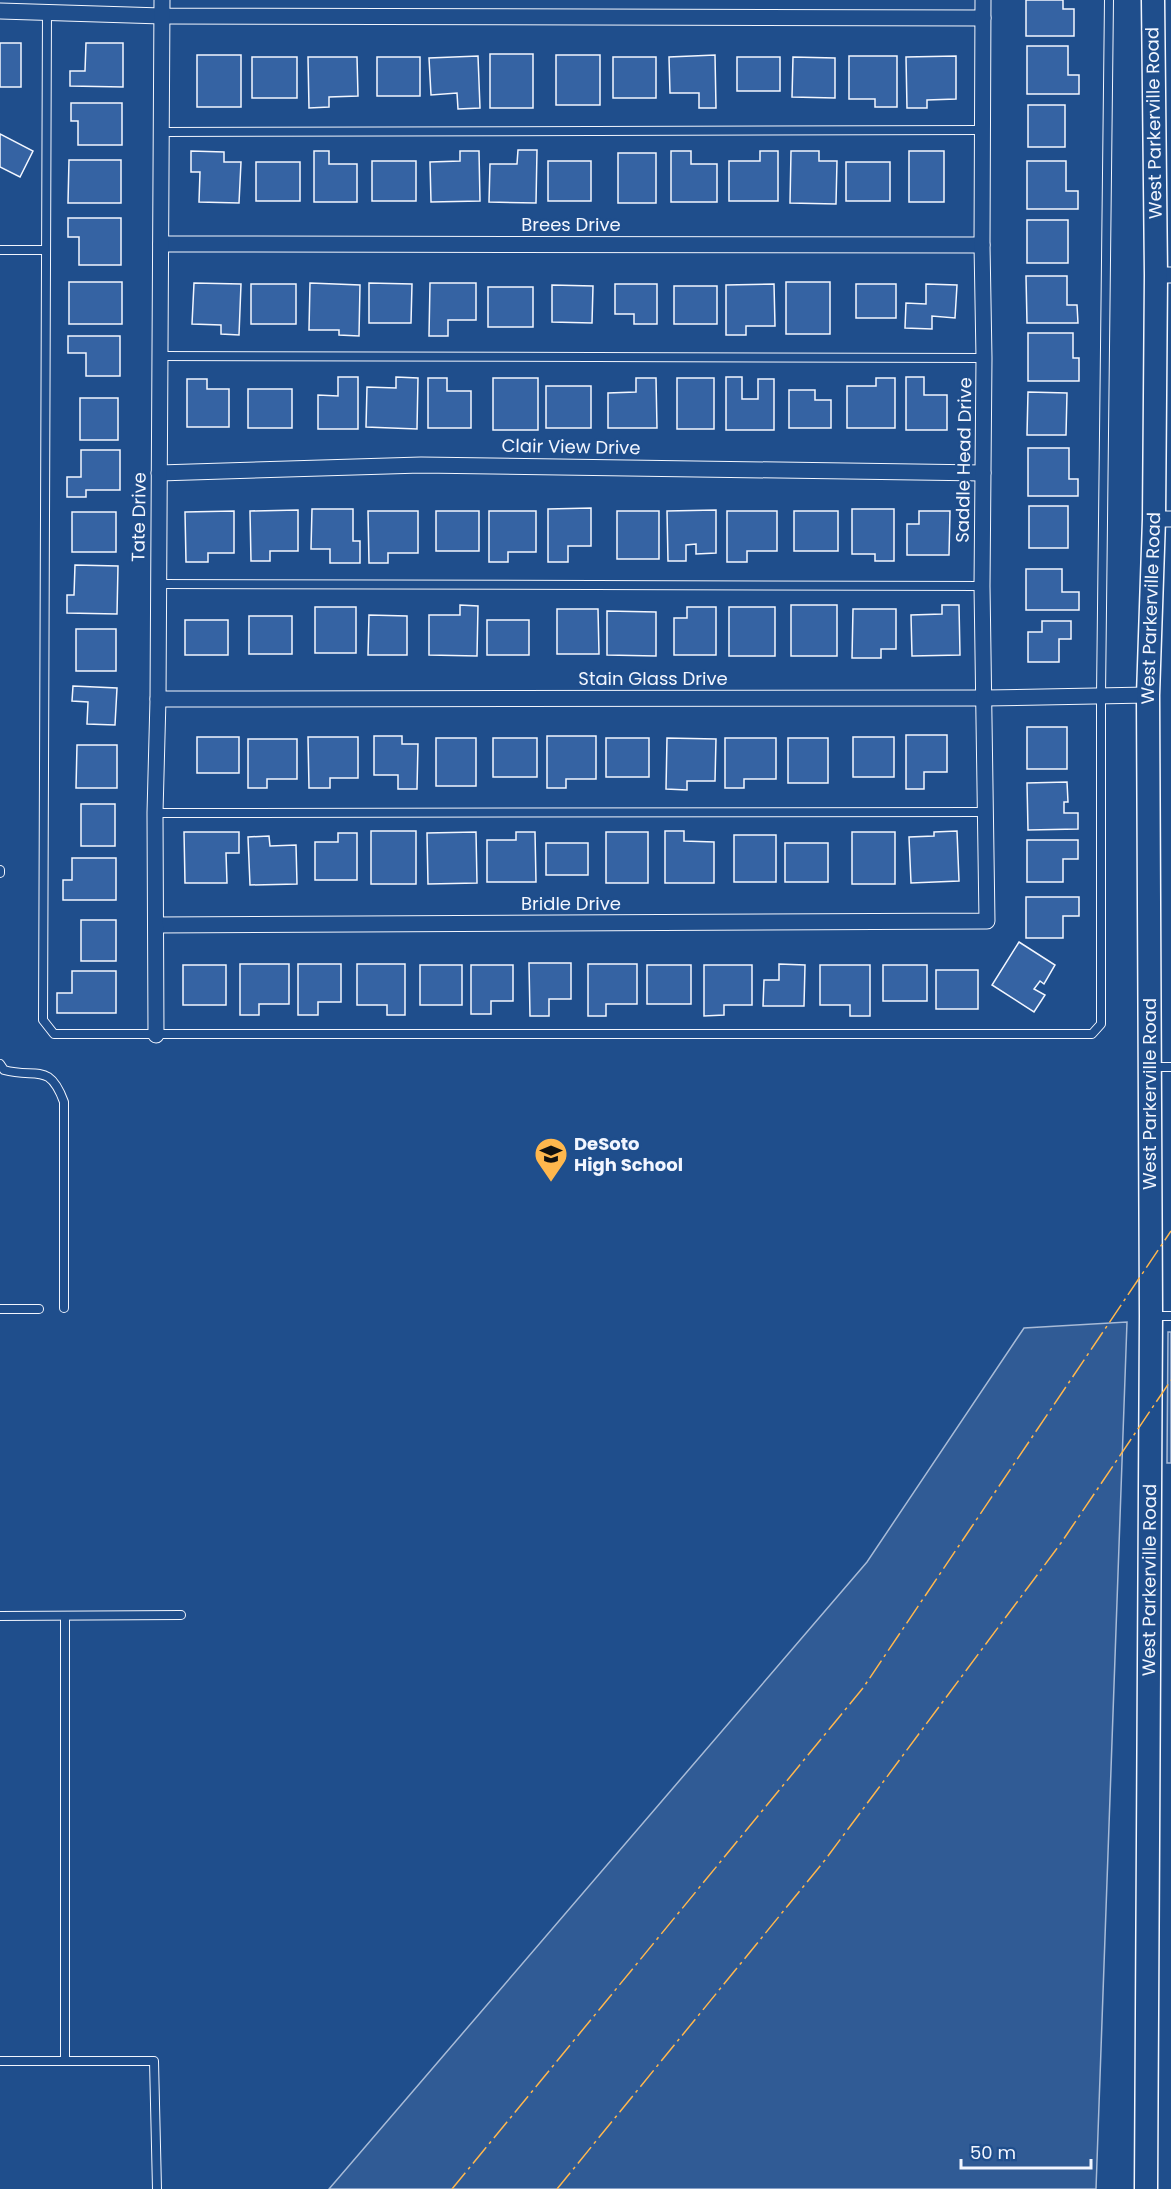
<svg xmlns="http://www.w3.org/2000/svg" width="1171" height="2189" viewBox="0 0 1171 2189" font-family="Poppins,sans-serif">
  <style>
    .built { fill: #305b95; stroke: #a8bbd7; stroke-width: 1.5 }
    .building { fill: #3563a3; stroke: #f2f6ff; stroke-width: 1.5 }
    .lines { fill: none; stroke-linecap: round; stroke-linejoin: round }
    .service-casing { stroke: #f2f6ff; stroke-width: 10 }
    .minor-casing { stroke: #f2f6ff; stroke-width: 17 }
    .secondary-casing { stroke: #f2f6ff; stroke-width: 25 }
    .service { stroke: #1f4e8c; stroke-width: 8 }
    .minor { stroke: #1f4e8c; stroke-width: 15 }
    .secondary { stroke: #1f4e8c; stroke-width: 22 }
    .power { stroke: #ffb74d; stroke-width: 1.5; stroke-dasharray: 21 4.5 3 4.5; stroke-linecap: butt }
    .labels { text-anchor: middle; stroke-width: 4.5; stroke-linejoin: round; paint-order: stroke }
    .street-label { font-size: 18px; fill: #f2f6ff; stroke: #1f4e8c }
    .poi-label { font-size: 18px; font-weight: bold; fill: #f2f6ff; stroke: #1f4e8c; text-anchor: start }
  </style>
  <rect width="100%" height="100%" fill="#1f4e8c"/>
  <g class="built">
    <polygon points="1127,1322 1096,2189 329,2189 867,1562 1024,1328"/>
    <polygon points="1168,1332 1171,1332 1171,1463 1167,1463"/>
  </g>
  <g class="building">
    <polygon points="1026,0 1063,0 1063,9 1074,9 1074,36 1026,36"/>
    <rect x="0" y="43" width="21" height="44"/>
    <polygon points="86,43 123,43 123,87 70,86 70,71 85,71"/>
    <polygon points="1027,46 1068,46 1068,75 1079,75 1079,94 1027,94"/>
    <rect x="490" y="54" width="43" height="54"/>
    <rect x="197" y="55" width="44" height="52"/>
    <rect x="556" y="55" width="44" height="50"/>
    <polygon points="715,55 716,108 699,108 699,93 670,93 669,57"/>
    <polygon points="478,56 480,108 458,109 457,93 431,95 429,58"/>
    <polygon points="849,56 897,56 897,107 875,107 875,99 849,99"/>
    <polygon points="956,56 956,99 927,100 927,108 907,108 906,57"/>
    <rect x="252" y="57" width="45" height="41"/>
    <polygon points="308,57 357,57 358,96 329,97 329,107 309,108"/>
    <rect x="377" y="57" width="43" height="39"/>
    <rect x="613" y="57" width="43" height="41"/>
    <rect x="737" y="57" width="43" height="34"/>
    <polygon points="793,57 835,58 835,98 792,97"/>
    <polygon points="71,103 122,103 122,145 78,145 78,121 71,121"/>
    <rect x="1028" y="105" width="37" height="42"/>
    <polygon points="0,134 33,151 20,177 0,167"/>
    <polygon points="518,150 537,150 536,203 489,202 490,164 517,164"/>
    <polygon points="191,151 224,152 224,162 241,162 239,203 199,202 200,172 191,172"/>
    <polygon points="314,151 329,151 329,164 357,164 357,202 314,202"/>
    <polygon points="460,151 479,151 480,201 431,202 430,162 460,161"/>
    <polygon points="671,151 691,151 691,164 717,164 717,202 671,202"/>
    <polygon points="760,151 778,151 778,201 729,201 729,161 760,161"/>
    <polygon points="791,151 819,151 819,161 837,161 836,204 790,203"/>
    <rect x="909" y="151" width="35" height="51"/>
    <rect x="618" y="153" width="38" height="50"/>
    <polygon points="69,160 121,160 121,203 68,203"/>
    <rect x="372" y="161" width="44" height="40"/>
    <rect x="548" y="161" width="43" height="40"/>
    <polygon points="1027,161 1066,161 1066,191 1078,191 1078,209 1027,209"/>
    <rect x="256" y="162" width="44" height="39"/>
    <rect x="846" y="162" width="44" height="39"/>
    <polygon points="68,218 121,218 121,265 79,265 79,237 68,237"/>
    <rect x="1027" y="220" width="41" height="43"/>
    <polygon points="1026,276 1067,276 1067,305 1077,305 1078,323 1027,323"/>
    <rect x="69" y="282" width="53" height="42"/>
    <rect x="786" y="282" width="44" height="52"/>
    <polygon points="194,283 241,284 239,335 221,334 221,325 192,324"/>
    <polygon points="310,283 360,285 359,336 339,335 339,330 309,330"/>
    <polygon points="369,283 412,284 411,323 369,323"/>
    <polygon points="430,283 476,283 476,320 448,320 448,336 429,336"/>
    <rect x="251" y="284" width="45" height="40"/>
    <polygon points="615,284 657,284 657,324 634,324 634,314 615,314"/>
    <polygon points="774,284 775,326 746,326 746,335 726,335 726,285"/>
    <rect x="856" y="284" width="40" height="34"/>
    <polygon points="926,284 957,285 955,318 932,316 932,329 905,328 906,303 926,304"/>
    <polygon points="552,285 593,286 592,323 552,322"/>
    <rect x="674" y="286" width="43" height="38"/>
    <rect x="488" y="287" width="45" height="40"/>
    <polygon points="1028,333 1073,333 1073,358 1079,358 1079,381 1028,381"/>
    <polygon points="68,336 120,336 120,376 86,376 86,353 68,353"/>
    <polygon points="338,377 358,377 358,429 318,429 318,395 338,396"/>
    <polygon points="396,377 418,378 417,429 366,427 367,387 396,388"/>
    <polygon points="726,377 742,377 742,399 758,399 758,379 774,379 774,430 726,430"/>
    <polygon points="906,377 924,377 924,395 947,395 947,430 906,430"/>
    <polygon points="428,378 447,378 447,391 471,391 471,428 428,428"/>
    <rect x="493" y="378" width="45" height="52"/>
    <polygon points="636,378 656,378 657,428 608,428 608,393 636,392"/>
    <rect x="677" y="378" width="37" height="51"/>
    <polygon points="876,378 895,378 895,428 847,428 847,386 876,386"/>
    <polygon points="187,379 207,379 207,389 229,389 229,427 187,427"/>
    <rect x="546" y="386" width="45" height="42"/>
    <rect x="248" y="389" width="44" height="39"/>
    <polygon points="789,390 815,390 815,400 831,400 831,428 789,428"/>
    <polygon points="1028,392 1067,393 1066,435 1027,435"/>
    <rect x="80" y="398" width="38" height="42"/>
    <polygon points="1028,448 1069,448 1069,479 1078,479 1078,496 1028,496"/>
    <polygon points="81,450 120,450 120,490 86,490 86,497 67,497 67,477 81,477"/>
    <rect x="1029" y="506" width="39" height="42"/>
    <polygon points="591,508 591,546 568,546 568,562 548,562 548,509"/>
    <polygon points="312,509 353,509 353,541 360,541 360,563 330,563 330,549 311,549"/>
    <polygon points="852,509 894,509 894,561 875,561 875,554 852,554"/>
    <polygon points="298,510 298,551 270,551 270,561 251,561 250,511"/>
    <polygon points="716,510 716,553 696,554 696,544 686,545 686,561 668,561 667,511"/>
    <polygon points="234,511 234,553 208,553 208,562 186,562 185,512"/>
    <polygon points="368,511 418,511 418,553 388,553 388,563 369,563"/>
    <rect x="436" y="511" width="43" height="40"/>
    <polygon points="489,511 536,511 536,552 508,552 508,562 489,562"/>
    <rect x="617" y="511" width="42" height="48"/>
    <polygon points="727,511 777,511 777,551 747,551 747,562 727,562"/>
    <rect x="794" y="511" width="44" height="40"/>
    <polygon points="919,511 950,511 949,555 907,555 907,524 919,524"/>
    <rect x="72" y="512" width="44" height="40"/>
    <polygon points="75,565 118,566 117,614 67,613 67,595 74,595"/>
    <polygon points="1026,569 1062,569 1062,592 1079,592 1079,610 1026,610"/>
    <polygon points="460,605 478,606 477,656 429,655 429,615 460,615"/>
    <rect x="791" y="605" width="46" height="51"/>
    <polygon points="942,605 959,605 960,655 912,656 911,615 942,614"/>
    <rect x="315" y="607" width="41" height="46"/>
    <polygon points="687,607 716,607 716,655 674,655 674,618 687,618"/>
    <rect x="729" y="607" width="46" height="49"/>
    <polygon points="557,609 598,609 599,654 557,654"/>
    <polygon points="853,609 896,609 896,649 881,649 881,658 852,658"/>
    <polygon points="607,611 656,612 656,656 607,655"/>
    <polygon points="369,615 407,616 407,655 368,655"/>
    <rect x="249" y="616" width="43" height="38"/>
    <rect x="185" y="620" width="43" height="35"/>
    <rect x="487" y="620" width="42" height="35"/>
    <polygon points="1042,621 1071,621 1071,639 1059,639 1059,662 1028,662 1028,632 1042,632"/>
    <rect x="76" y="629" width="40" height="42"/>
    <polygon points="73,686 117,688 115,725 87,724 88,702 72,701"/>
    <rect x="1027" y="727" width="40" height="42"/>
    <polygon points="906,735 947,735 947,772 924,772 924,789 906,789"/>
    <polygon points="374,736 402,736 402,744 418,744 417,789 398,789 398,775 374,775"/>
    <polygon points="547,736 596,736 596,779 566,779 566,788 547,788"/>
    <rect x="197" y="737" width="42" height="36"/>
    <polygon points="308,737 358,737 358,778 330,778 330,788 309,788"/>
    <rect x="853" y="737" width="41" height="40"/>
    <rect x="436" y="738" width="40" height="48"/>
    <rect x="493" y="738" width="44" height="39"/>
    <rect x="606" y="738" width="43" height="39"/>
    <polygon points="667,738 716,739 715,781 687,781 687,790 666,789"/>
    <polygon points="725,738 776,738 776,779 744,779 744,788 725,788"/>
    <rect x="788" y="738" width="40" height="45"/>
    <polygon points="248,739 297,739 297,779 267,779 267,788 248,788"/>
    <polygon points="77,745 117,745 117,788 76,788"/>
    <polygon points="1067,782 1068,802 1064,802 1064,813 1078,813 1078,829 1028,830 1027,783"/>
    <rect x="81" y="804" width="34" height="42"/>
    <rect x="371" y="831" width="45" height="53"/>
    <polygon points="665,831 684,831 684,841 714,842 714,883 665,883"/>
    <polygon points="957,831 959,881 911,883 909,837 934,836 934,832"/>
    <polygon points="184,832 239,832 239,853 226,853 227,883 185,883"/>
    <polygon points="476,832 477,883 428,884 427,833"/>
    <polygon points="516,832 535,832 536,882 487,882 487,840 516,840"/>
    <rect x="606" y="832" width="42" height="51"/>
    <rect x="852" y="832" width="43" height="52"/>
    <polygon points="338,833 357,833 357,880 315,880 315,842 338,842"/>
    <rect x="734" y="835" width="42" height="47"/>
    <polygon points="269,836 270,846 296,845 297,884 250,885 248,837"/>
    <polygon points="1027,840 1078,840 1078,859 1063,859 1063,882 1027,882"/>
    <rect x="546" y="843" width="42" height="32"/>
    <rect x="785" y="843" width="43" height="39"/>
    <polygon points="72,858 116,858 116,900 63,900 63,880 72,880"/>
    <polygon points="1026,897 1079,897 1079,916 1063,916 1063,938 1026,938"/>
    <rect x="81" y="920" width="35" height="41"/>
    <polygon points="1019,942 1055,965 1044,984 1040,981 1034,989 1045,995 1034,1012 992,985"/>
    <polygon points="529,963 571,963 571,999 549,999 549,1016 530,1016"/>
    <polygon points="240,964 289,964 289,1004 259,1004 259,1015 240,1015"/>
    <polygon points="298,964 341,964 341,1002 318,1002 318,1015 298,1015"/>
    <polygon points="357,964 405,964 405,1015 387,1015 387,1005 357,1005"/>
    <polygon points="588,964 637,964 637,1004 606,1004 606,1016 588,1016"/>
    <polygon points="779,964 805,965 804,1006 763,1006 764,980 779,980"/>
    <rect x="183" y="965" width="43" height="40"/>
    <rect x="420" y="965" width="42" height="40"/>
    <polygon points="471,965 513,965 513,1001 491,1001 491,1014 471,1014"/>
    <rect x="647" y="965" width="44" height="39"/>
    <polygon points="704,965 752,965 752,1005 724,1005 724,1015 704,1016"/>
    <polygon points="820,965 870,965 870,1016 850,1016 850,1005 820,1005"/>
    <rect x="883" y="965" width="44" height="36"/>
    <rect x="936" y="970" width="42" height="39"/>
    <polygon points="72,971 116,971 116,1013 57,1013 57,993 72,993"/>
  </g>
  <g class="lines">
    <g class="service-casing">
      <g id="service">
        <polyline points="47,12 43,1020 54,1034 1092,1034 1101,1024 1101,695 1109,0"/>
        <polyline points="162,132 983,130"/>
        <polyline points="0,250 46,250"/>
        <polyline points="160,356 984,358"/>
        <polyline points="158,584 982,586"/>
        <polyline points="155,813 985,812"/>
        <polyline points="0,870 0,873"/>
        <path d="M0 1064 4 1070C36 1079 49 1061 64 1102V1308"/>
        <polyline points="1152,1067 1171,1067"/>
        <polyline points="0,1309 39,1309"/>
        <polyline points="1153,1316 1171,1316"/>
        <polyline points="0,1616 181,1615"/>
        <polyline points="65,1616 65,2061"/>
        <polyline points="0,2061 154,2061 157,2189"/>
      </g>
    </g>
    <g class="minor-casing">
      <g id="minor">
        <polyline points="0,11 162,16 983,18"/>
        <polyline points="161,244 982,245"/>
        <polyline points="1156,275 1171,275"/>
        <polyline points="159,473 421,465 983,473"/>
        <polyline points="1154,519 1171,519"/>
        <polyline points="158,699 985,698 1148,695"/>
        <polyline points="156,925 987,921 982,586 984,358 982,245 983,0"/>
        <polyline points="156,1035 155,813 158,699 162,0"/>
      </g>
    </g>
    <g class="secondary-casing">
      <g id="secondary">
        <path id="s1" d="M1146 2189 1151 1316 1148 695 1154 519 1156 275 1153 0"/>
      </g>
    </g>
    <use href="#service" class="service"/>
    <use href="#minor" class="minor"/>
    <use href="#secondary" class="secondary"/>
    <g class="power">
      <polyline points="452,2189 863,1688 1171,1231"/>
      <polyline points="557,2189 825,1860 1061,1543 1171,1380"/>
    </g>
  </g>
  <defs>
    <g id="school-pin" transform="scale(1.725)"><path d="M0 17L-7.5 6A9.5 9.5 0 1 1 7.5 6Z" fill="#ffb74d" stroke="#1f4e8c"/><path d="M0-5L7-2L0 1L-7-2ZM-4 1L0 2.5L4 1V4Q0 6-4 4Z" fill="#111"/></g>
  </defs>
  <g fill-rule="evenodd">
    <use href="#school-pin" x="551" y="1154"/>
  </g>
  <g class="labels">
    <g class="street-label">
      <text transform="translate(1154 123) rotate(-91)" y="6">West Parkerville Road</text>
      <text x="571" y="231">Brees Drive</text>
      <text transform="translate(571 447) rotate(1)" y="6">Clair View Drive</text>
      <text transform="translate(964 460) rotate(-89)" y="6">Saddle Head Drive</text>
      <text transform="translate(139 517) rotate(-89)" y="6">Tate Drive</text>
      <text dy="6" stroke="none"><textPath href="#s1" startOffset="1581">West Parkerville Road</textPath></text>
      <text x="653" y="685">Stain Glass Drive</text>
      <text x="571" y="910">Bridle Drive</text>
      <text transform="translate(1150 1094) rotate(-90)" y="6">West Parkerville Road</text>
      <text dy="6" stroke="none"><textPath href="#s1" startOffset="609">West Parkerville Road</textPath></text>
    </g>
    <g class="poi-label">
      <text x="574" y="1150">DeSoto<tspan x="574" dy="21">High School</tspan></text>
    </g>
  </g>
  <path d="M961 2159v9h130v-9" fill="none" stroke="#f2f6ff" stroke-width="3"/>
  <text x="970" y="2159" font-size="18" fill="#f2f6ff" stroke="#1f4e8c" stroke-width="4.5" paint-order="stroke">50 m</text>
</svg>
